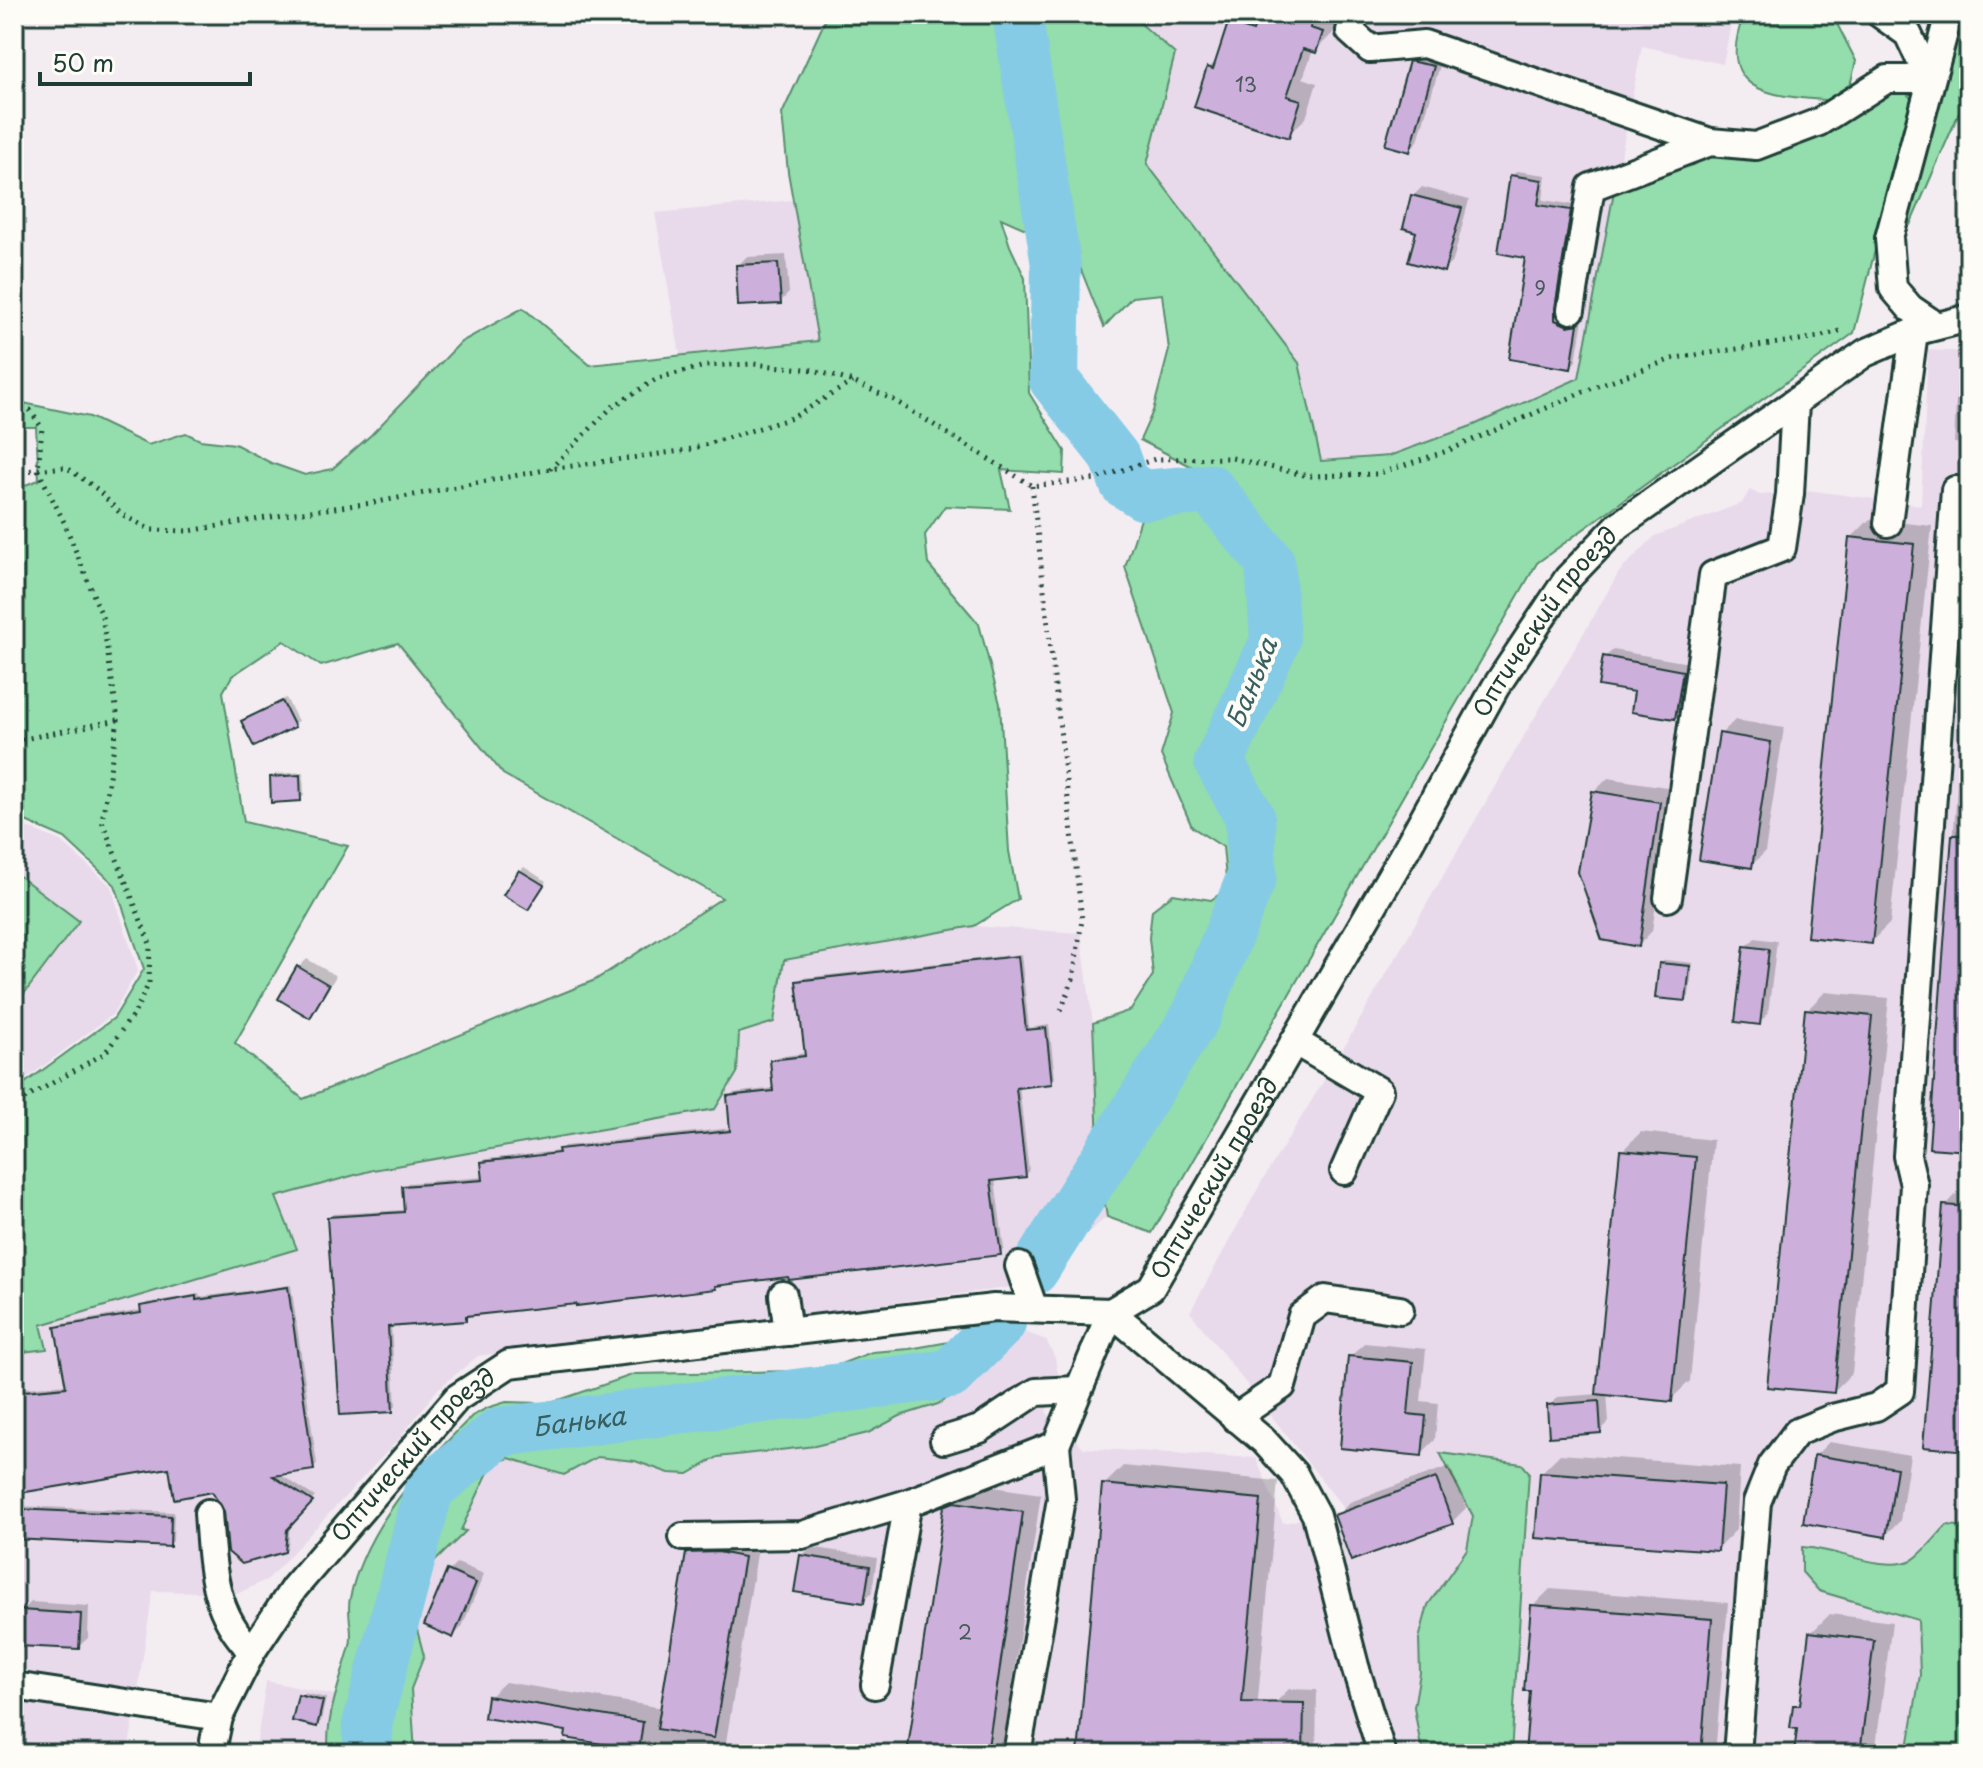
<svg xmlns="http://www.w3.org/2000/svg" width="1983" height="1768" viewBox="0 0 1983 1768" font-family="'Playpen Sans',sans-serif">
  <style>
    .built { fill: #e8daeb }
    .green { fill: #94ddac; stroke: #5a8d70; stroke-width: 2; fill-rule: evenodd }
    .shadow { fill: #0003 }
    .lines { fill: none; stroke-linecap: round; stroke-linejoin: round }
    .river { stroke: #85cbe6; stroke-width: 50 }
    .building { fill: #cdafdc; stroke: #1f3d34; stroke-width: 2 }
    .minor-casing { stroke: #1f3d34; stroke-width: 32 }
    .path { stroke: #1f3d34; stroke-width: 5; stroke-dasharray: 2 6; stroke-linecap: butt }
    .minor { stroke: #fdfcf7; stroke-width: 26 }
    .labels { text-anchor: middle; stroke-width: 8; stroke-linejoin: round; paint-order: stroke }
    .number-label { font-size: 20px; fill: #4a5a5e }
    .street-label { font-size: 24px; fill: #1f3d34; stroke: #fdfcf7 }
    .water-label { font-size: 26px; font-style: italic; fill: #386060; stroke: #fdfcf7 }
  </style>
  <rect width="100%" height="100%" fill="#f3edf2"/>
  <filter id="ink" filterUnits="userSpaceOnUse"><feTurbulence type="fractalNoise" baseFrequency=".0125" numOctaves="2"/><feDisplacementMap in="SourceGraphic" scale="16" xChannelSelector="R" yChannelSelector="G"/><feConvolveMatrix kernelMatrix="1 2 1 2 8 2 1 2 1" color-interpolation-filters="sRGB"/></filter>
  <g filter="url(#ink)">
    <g class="built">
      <polygon points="1130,14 1733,14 1723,64 1642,46 1579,378 1474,425 1389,456 1321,462 1299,363 1147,164 1175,55"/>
      <polygon points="793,200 818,341 680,355 655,213"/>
      <polygon points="1928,350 1969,352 1969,1754 369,1754 411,1552 500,1432 950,1374 1001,1323 1046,1340 1055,1358 1059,1379 1046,1412 1084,1448 1256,1458 1283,1523 1345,1510 1190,1312 1262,1181 1334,1064 1619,572 1655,536 1742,503 1750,490 1760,495 1814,491 1921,505"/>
      <polygon points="14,822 61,841 111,886 138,970 113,1014 14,1088"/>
      <polygon points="974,926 1081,933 1093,1023 1099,1168 1107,1217 1043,1270 1007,1288 478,1356 438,1389 398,1440 268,1579 239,1593 153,1591 128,1754 14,1754 14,1272 373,1170 715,1109 737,1073 739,1032 774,1022 784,960"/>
      <polygon points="266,1681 350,1698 349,1754 255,1754"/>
    </g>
    <g class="green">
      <path d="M828 14H1130L1175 54 1147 164 1299 363 1321 461 1389 456 1474 425 1579 378 1615 186 1703 156 1752 154 1880 96 1902 89 1913 100 1854 333 1537 563 1152 1233 1107 1217 1099 1168 1093 1023 1131 1010 1153 975 1149 938 1152 910 1173 894 1211 900 1227 889 1223 847 1192 827 1161 755 1174 713 1125 567 1144 510 1218 480 1140 440 1153 411 1169 350 1162 294 1132 297 1104 327 1073 250 1001 218 1010 246 1025 278 1029 393 1065 451 1064 474 1001 470 1010 509 945 506 925 535 928 564 979 624 1000 704 1009 851 1018 899 974 926 784 960 774 1022 739 1033 737 1073 715 1109 373 1170 276 1197 297 1249 41 1325 47 1349 14 1353V1091L114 1018 144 969 115 885 65 838 14 816V489L39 480 36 427H14V401L90 417 148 445 186 433 200 440 235 444 271 463 305 475 332 469 371 435 461 342 523 308 590 365 818 341 788 172 782 114ZM284 641 321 666 398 643 503 774 722 898 595 980 303 1099 235 1043 348 846 244 822 223 692 232 676Z"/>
      <path d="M1744 14H1832L1856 61 1849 90 1838 101C1777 96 1712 98 1744 14Z"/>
      <polygon points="1960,14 1969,14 1969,90 1910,225 1901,231"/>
      <polygon points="14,872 79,921 14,1007"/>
      <path d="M1001 1323 969 1384 938 1404 900 1416 868 1433 815 1446 718 1457 688 1474 669 1473 635 1461 597 1457 564 1475 509 1458 492 1464 461 1530 466 1531 427 1569 417 1603 415 1622 424 1656 411 1689 415 1754H329C324 1719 341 1680 350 1646 354 1631 346 1614 350 1598 365 1527 422 1466 472 1416L487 1408 506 1402 543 1403 562 1399 635 1374 801 1371 838 1365 872 1352 909 1349 966 1339Z"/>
      <polygon points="1440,1453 1522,1464 1529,1472 1511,1754 1426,1754 1420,1742 1414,1707 1420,1673 1419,1639 1428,1605 1467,1549 1473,1516"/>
      <path d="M1947 1525 1969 1527V1754H1907L1920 1675 1918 1620 1819 1591 1802 1572V1547C1833 1548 1885 1573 1912 1560 1922 1555 1939 1533 1947 1525Z"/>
    </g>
    <g class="shadow">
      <polygon points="1233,14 1339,14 1333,33 1315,51 1313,50 1303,78 1317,83 1306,118 1288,135 1209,68 1218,59"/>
      <polygon points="1689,14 1727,14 1721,20"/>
      <polygon points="1420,54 1442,58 1418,141 1409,150 1411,63"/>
      <polygon points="1517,171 1546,175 1543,200 1576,205 1574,321 1583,319 1576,361 1570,367 1527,256 1512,176"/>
      <polygon points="1422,187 1469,200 1453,261 1444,270 1419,231 1413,196"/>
      <polygon points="786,255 789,293 780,302 738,266 746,257"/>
      <polygon points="1969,367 1969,444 1954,443 1957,378"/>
      <polygon points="1870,519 1932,526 1890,923 1871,942 1851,538"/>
      <polygon points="1969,622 1969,1149 1931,1146"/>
      <polygon points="1613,650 1689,663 1682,709 1674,717 1636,691 1605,657"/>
      <polygon points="286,698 298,721 255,745 244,721"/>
      <polygon points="1735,720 1784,728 1765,852 1751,866 1721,734"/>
      <polygon points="303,772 304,795 300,799 272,777 276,774"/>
      <polygon points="1608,778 1673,788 1652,931 1639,945 1594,792"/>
      <polygon points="524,867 546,881 532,904 520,871"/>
      <polygon points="1755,938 1777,941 1768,1014 1759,1023 1746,947"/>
      <polygon points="1021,954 1029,1028 1049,1025 1055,1078 1051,1082 1019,1086 1029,1171 1026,1175 995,1179 1004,1249 1000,1253 719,1283 715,1287 469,1316 465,1320 391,1325 396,1406 392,1410 329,1218 333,1214 406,1210 404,1187 408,1183 484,1177 483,1162 487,1159 559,1151 564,1146 732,1128 729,1097 733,1093 775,1088 772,1061 776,1057 806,1053 798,982 802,978"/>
      <polygon points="307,959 336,976 318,1006 309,1015 298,968"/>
      <polygon points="1665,960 1693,963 1689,996 1686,999 1661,964"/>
      <polygon points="1825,992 1889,998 1852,1373 1834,1391 1807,1010"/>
      <polygon points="1641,1132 1713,1140 1690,1381 1671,1399 1607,1393 1609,1422 1600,1431 1549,1406 1558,1397 1599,1394 1622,1151"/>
      <polygon points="1963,1187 1969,1187 1969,1449 1945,1206"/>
      <polygon points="291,1285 317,1464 313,1468 278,1473 315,1497 290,1524 288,1546 284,1550 226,1510 213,1490 171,1466 14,1492 14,1389 67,1384 58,1327 61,1324 142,1310 146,1303 199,1294 200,1297"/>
      <polygon points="1364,1343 1426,1349 1421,1401 1438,1403 1435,1440 1421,1454 1350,1357"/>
      <polygon points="1829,1442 1910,1455 1900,1521 1886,1535 1815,1456"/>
      <polygon points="1560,1454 1740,1467 1736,1530 1717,1549 1542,1472"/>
      <polygon points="1123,1466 1278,1481 1253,1754 1080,1754 1104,1485"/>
      <polygon points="1450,1466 1466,1508 1452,1522 1352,1558 1337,1516 1350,1502"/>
      <polygon points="974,1484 1041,1494 1002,1754 909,1754 946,1507 965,1488"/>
      <polygon points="14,1506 174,1512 173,1541 169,1545 14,1537"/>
      <polygon points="704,1538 759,1542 724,1754 677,1754 567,1736 569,1730 489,1697 505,1682 663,1708 688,1554"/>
      <polygon points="811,1547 877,1558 872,1592 863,1601 802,1556"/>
      <polygon points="457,1563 484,1574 462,1627 453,1636 448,1572"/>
      <polygon points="1550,1589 1728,1603 1715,1754 1527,1754 1532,1689 1533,1606"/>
      <polygon points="31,1602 89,1606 88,1638 79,1646 22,1611"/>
      <polygon points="1830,1614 1892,1622 1875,1754 1796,1754 1800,1727 1795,1706 1803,1697 1811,1633"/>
      <polygon points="1289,1689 1317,1690 1316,1754 1275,1754 1275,1703"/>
      <polygon points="304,1693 326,1698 321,1721 317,1725 300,1696"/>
      <polygon points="14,1740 97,1754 14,1754"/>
    </g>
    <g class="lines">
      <g class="river">
        <polyline points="1021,14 1018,19 1056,265 1054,380 1115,457 1124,483 1143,495 1210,489 1270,562 1275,641 1219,762 1250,817 1252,876 1196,1016 1034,1270"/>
        <path id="s1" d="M369 1754 367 1725 429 1489 500 1432 950 1374 1001 1323"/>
      </g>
    </g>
    <g class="building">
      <polygon points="1259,14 1314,14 1310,28 1323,32 1316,53 1303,49 1287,96 1301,100 1289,138 1194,107 1207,67 1213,69 1228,23 1253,31"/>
      <polygon points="1409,61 1434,66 1410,152 1385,145"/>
      <polygon points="1510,175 1542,180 1538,205 1571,210 1555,308 1555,320 1568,326 1578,324 1571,369 1509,359 1525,258 1498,253"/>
      <polygon points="1411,195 1462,208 1444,272 1408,262 1416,232 1403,228"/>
      <polygon points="778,263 781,304 738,306 736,265"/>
      <polygon points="1849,537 1914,544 1872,944 1807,937"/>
      <polygon points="1603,656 1683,671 1675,719 1631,712 1634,692 1598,686"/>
      <polygon points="282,701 295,727 254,747 241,721"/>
      <polygon points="1719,733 1771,742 1752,868 1699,860"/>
      <polygon points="300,775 301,801 271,803 270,777"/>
      <polygon points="1592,791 1660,802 1639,947 1602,940 1578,872"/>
      <polygon points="1952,835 1969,835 1969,1151 1929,1148"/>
      <polygon points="519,870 544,885 528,910 503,895"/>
      <polygon points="1744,946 1769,949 1760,1025 1735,1022"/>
      <polygon points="1018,956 1026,1030 1046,1028 1052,1084 1016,1088 1026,1177 991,1181 1001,1255 789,1280 788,1277 715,1286 716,1289 576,1306 576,1304 466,1316 466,1321 388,1327 393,1412 340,1415 327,1217 404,1212 402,1186 483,1180 481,1162 559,1153 558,1149 730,1131 727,1096 773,1091 770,1060 805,1056 796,981"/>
      <polygon points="1659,963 1690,966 1686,1001 1655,998"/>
      <polygon points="297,966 329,985 310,1018 278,999"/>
      <polygon points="1805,1009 1872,1016 1834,1393 1767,1387"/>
      <polygon points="1620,1150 1696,1157 1672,1402 1596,1394"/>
      <polygon points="1943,1205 1969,1207 1969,1451 1923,1447"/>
      <polygon points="288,1287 314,1470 273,1476 313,1502 287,1530 285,1552 242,1564 228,1552 224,1511 212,1492 174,1499 169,1468 14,1494 14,1392 66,1387 55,1327 141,1313 140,1306 196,1296 196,1300"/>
      <polygon points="1348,1356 1413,1362 1408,1414 1426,1416 1422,1456 1340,1448"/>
      <polygon points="1599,1401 1601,1433 1549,1437 1547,1405"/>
      <polygon points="1814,1455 1897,1468 1886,1537 1803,1523"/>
      <polygon points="1540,1472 1723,1485 1718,1551 1535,1538"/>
      <polygon points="1436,1478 1453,1524 1351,1561 1334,1515"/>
      <polygon points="1102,1484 1261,1499 1242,1702 1304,1703 1303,1754 1078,1754"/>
      <polygon points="954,1502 1023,1512 987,1754 907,1754 944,1506"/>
      <polygon points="14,1509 171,1516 170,1547 14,1539"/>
      <polygon points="718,1552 744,1557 714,1738 657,1729 686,1553"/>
      <polygon points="800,1555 870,1566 864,1603 794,1592"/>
      <polygon points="447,1570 476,1583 453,1638 424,1625"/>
      <polygon points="1531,1605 1712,1619 1701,1754 1525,1754 1530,1691 1524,1691"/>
      <polygon points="20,1610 81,1614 79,1649 18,1646"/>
      <polygon points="1809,1632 1874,1640 1860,1754 1794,1754 1797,1729 1790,1728 1793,1705 1800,1705"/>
      <polygon points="298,1695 323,1701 317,1727 292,1721"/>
      <polygon points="487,1696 643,1722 639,1750 565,1738 566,1731 484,1718"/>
    </g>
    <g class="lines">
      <g class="minor-casing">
        <g id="minor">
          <polyline points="1355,14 1350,31 1370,49 1424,44 1710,142"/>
          <polyline points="1571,310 1591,187 1710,142 1756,146 1819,122 1887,79 1929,79 1908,34 1880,14"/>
          <polyline points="1935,325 1910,308 1893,288 1889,238 1949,14"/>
          <polyline points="1888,523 1914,332"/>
          <polyline points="1668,898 1713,575 1782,548 1790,494 1795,403"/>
          <polyline points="1294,1041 1379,1091 1344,1171"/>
          <polyline points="1019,1266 1034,1309"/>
          <polyline points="783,1295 788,1332"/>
          <polyline points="1235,1418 1282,1386 1302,1316 1325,1299 1400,1310"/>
          <polyline points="944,1440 980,1429 1036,1392 1077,1390"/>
          <path d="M208 1513C212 1566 212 1612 252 1651"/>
          <polyline points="683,1537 802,1535 908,1503 1056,1445 1111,1312 1264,1441 1294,1474 1316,1515 1355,1666 1382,1754"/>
          <polyline points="875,1685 908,1503"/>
          <polyline points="14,1686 219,1717"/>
          <path id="s2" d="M215 1754 214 1741 219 1717 252 1651 294 1588 457 1398 509 1364 994 1308 1111 1312 1151 1288 1408 846 1495 688 1568 578 1619 525 1865 353 1914 332 1969 318"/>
          <polyline points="1017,1754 1061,1499 1056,1445"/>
          <polyline points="1737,1754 1757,1502 1772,1465 1797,1432 1832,1418 1876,1407 1900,1391 1914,1185 1907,1156 1955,490 1969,491"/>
        </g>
      </g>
      <g class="path">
        <polyline points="14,407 30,410 42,428 38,470 64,522 102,616 118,720 102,821 150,944 149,983 135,1012 105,1053 14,1105"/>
        <polyline points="550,469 612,407 658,378 705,366 753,364 814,370 853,382 894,400 1032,486 1096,479 1155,459 1232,458 1308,476 1377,474 1447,451 1602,384 1675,358 1819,337 1843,330"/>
        <polyline points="14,472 66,467 97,489 121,514 151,530 189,531 295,513 372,503 550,469 688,450 792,418 852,382"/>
        <polyline points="1032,486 1082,920 1073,979 1060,1013"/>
        <polyline points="14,741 118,720"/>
      </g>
      <use href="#minor" class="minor"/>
    </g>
  </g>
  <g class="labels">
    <g class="number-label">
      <text x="1246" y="92">13</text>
      <text x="1540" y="296">9</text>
      <text x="965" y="1640">2</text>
    </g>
    <g class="street-label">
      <text dy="8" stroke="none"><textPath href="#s2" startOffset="1926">Оптический проезд</textPath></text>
      <text dy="8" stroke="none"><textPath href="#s2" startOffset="1278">Оптический проезд</textPath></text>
      <text dy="8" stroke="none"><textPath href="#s2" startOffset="366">Оптический проезд</textPath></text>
    </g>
    <g class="water-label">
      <text transform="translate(1252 683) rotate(-68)" y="9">Банька</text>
      <text dy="9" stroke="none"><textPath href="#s1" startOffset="444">Банька</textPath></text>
    </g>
  </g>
  <rect width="1983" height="1768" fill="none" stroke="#fdfcf7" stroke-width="48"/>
  <rect x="24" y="24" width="1935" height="1720" fill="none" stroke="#1f3d34" stroke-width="3" filter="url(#ink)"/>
  <path d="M40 72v12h210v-12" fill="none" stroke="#1f3d34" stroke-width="4"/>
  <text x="52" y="72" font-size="24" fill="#1f3d34" stroke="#fdfcf7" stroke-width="6" paint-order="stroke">50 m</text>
</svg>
